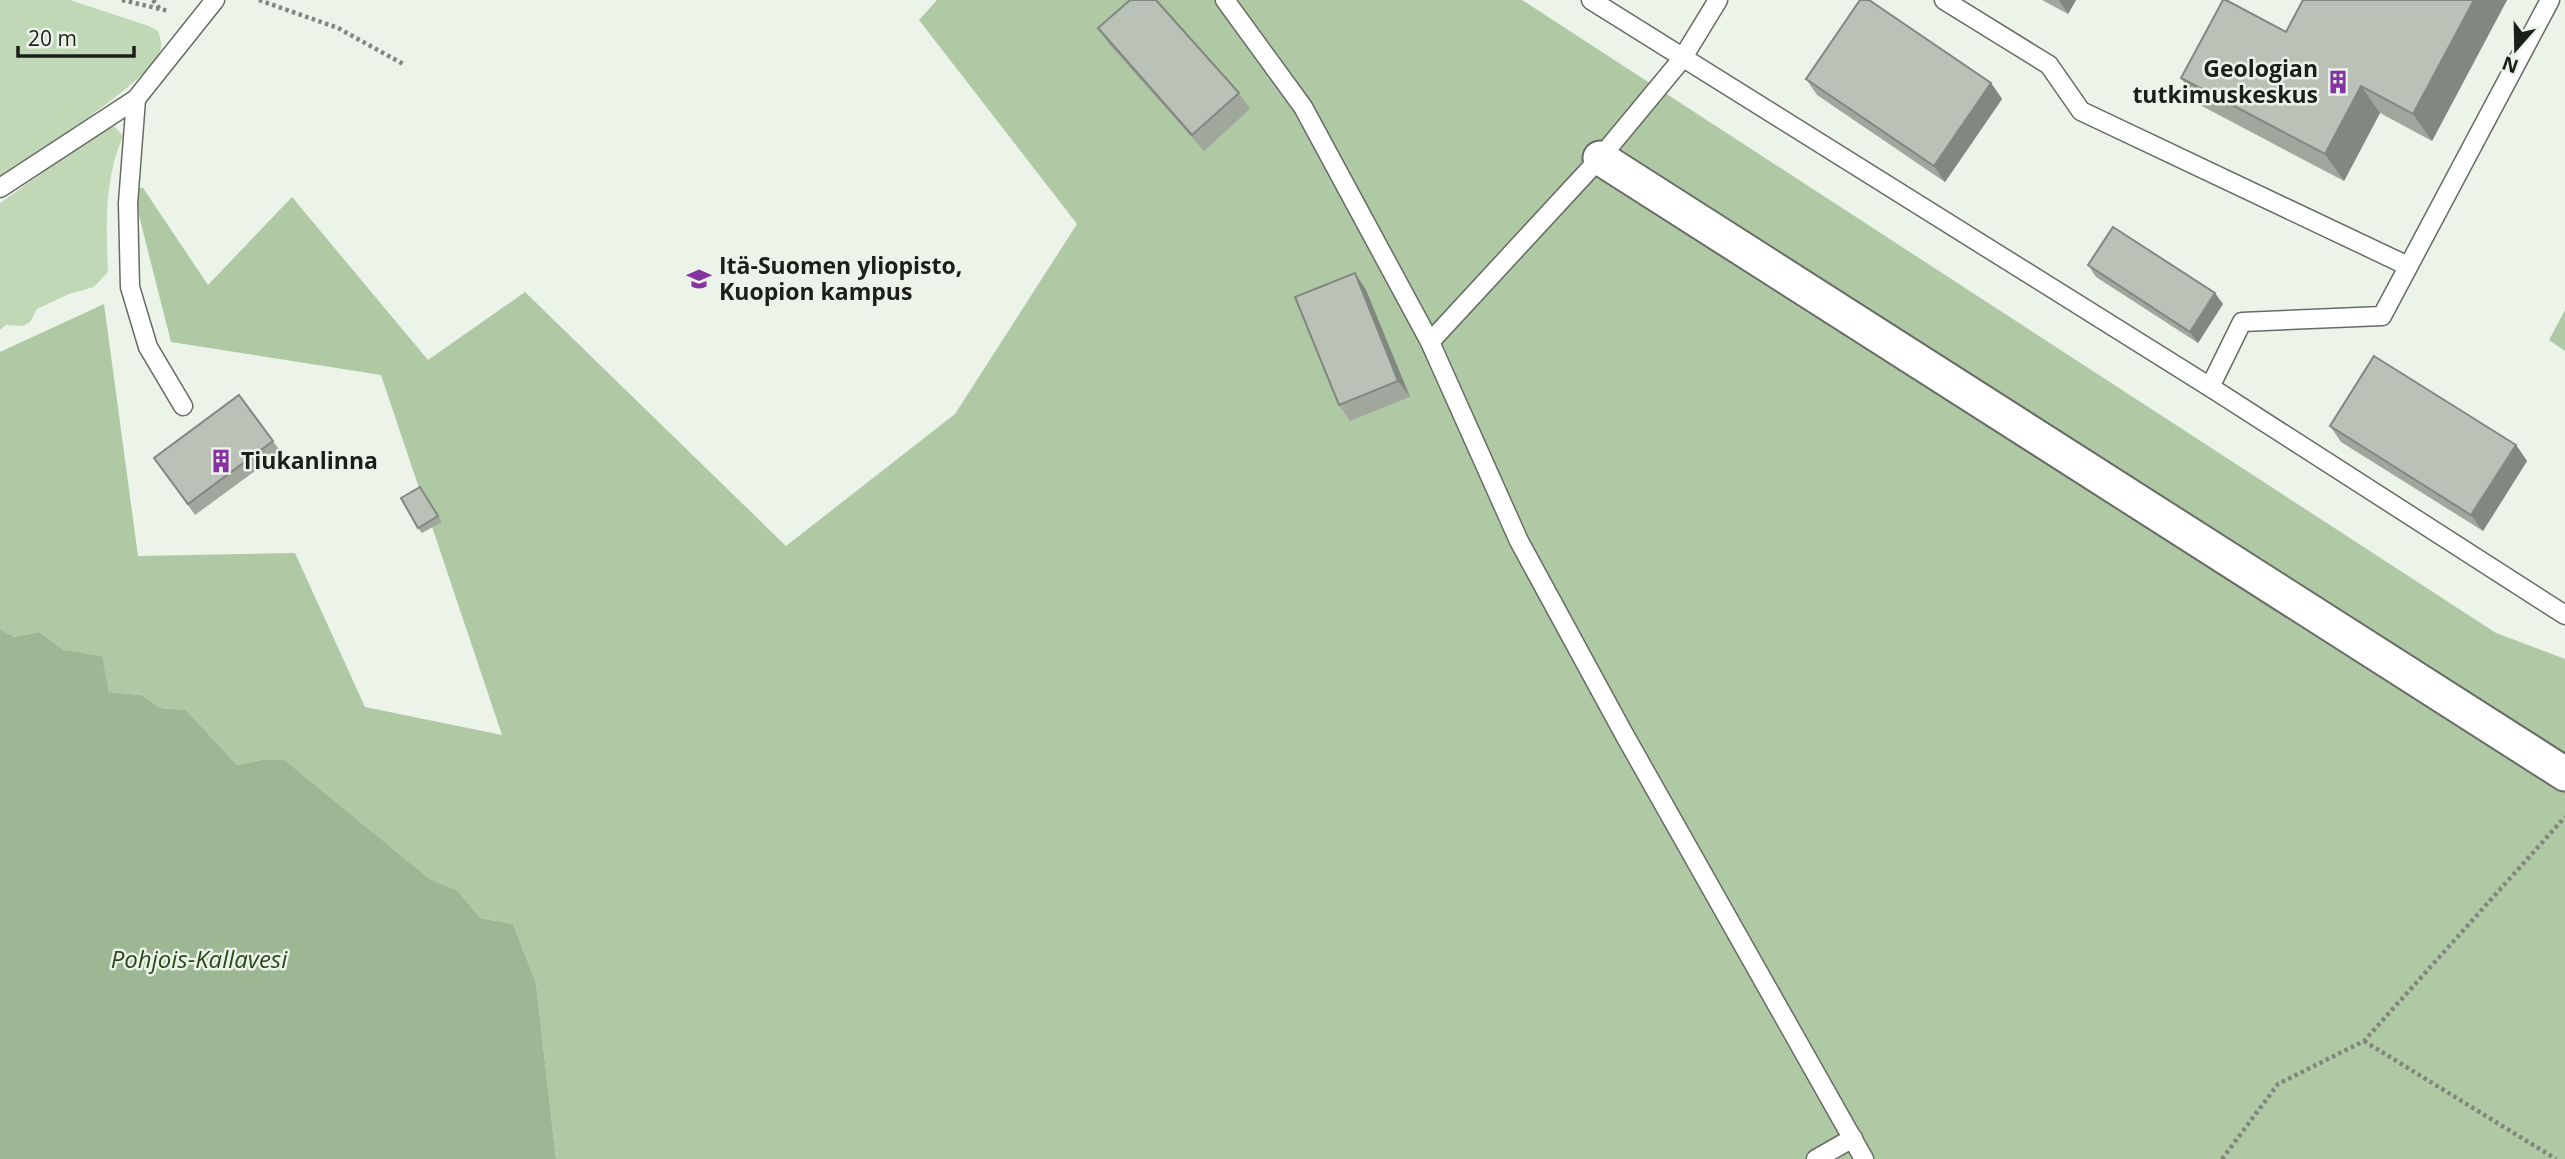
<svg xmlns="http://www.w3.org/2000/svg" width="2565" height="1159" viewBox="0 0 2565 1159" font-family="'Open Sans',sans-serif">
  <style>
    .green { fill: #c1d8b7 }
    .forest { fill: #b0c9a5 }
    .water { fill: #9db693 }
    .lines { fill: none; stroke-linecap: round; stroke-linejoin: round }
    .lane-casing { stroke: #666c63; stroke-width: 21 }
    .street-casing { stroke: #666c63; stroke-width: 37 }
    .path { stroke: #81867f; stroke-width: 4.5; stroke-dasharray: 3.5 3.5; stroke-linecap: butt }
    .lane { stroke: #fff; stroke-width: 18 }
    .street { stroke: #fff; stroke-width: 33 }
    .wall { fill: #a0a79d }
    .shaded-wall { fill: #828880 }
    .building { fill: #bac2b7; stroke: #828880; stroke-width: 2 }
    .labels { text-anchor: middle; stroke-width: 5; stroke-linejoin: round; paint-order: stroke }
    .poi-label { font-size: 23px; font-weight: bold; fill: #1b1e1a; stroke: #ecf3e9; text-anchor: start }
    .water-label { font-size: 24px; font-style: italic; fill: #294a18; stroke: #ecf3e9 }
  </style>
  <rect width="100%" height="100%" fill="#ecf3e9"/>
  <g class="green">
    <path d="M0 0H70L149 26 158 31C160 38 163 45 160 52 149 82 31 156 0 177Z"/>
    <path d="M107 127H115L123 136C104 180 106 226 108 272L94 287 69 294 37 309 30 322 23 326 6 325 0 330V203Z"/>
  </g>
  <g class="forest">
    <polygon points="937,0 1522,0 2496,633 2565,659 2565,1159 556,1159 536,983 513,924 480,918 458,891 428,878 261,760 237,765 186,710 159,708 141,695 109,692 101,656 64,650 39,632 14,637 0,629 0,352 104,304 138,556 295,553 365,707 502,735 381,375 171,342 132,188 143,188 208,285 292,197 428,360 525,292 786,546 955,414 1077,224 919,20"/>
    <polygon points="2565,310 2565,351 2549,340"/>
  </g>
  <polygon class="water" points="0,629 14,637 39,632 64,650 102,656 109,692 141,695 160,708 186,710 237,765 261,760 284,760 428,878 458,891 480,918 513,924 536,983 556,1159 0,1159"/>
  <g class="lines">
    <g class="lane-casing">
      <g id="lane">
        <polyline points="1225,0 1303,107 1430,342 1519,541 1624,734 1864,1159"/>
        <polyline points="1591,0 2210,387 2565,615"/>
        <polyline points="1944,0 2049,65 2081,111 2408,266"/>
        <polyline points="136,99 128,203 130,287 148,347 183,406"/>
        <polyline points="0,188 136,99 215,0"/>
        <polyline points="1430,342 1600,158 1682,59 1718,0"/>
        <polyline points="2210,387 2242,322 2382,316 2550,0"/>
        <polyline points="1816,1159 1853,1138"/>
      </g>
    </g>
    <g class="street-casing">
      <polyline id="street" points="1600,158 2565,774"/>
    </g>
    <g class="path">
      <polyline points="122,0 169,11"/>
      <polyline points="153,0 160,9"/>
      <polyline points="259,0 338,28 405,65"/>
      <polyline points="2364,1041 2556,1159"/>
      <polyline points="2222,1159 2278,1084 2364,1041 2565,817"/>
    </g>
    <use href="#lane" class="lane"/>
    <use href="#street" class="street"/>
  </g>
  <g class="wall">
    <polygon points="2042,0 2076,0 2068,14"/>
    <polygon points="2303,0 2507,0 2432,141 2380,113 2344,181 2200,105 2181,78 2286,32"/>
    <polygon points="1098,28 1239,93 1250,109 1204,151 1109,44"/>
    <polygon points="1806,79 1991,83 2002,99 1945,182 1817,95"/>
    <polygon points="2088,265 2223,304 2198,343 2096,277"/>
    <polygon points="1366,290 1410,397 1350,421 1339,405"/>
    <polygon points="239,395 281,452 195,515 154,458"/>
    <polygon points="2330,426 2516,445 2527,461 2483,531 2341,442"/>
    <polygon points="420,487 442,522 422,533 418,528"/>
  </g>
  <g class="shaded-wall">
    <polygon points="2059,0 2076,0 2068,14"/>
    <polygon points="2474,0 2507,0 2432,141 2413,114"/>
    <polygon points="1991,83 2002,99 1945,182 1934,166"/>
    <polygon points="2361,86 2380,113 2344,181 2325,154"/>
    <polygon points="1355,273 1366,290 1410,397 1398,381"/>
    <polygon points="2215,293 2223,304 2198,343 2190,332"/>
    <polygon points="2516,445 2527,461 2483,531 2471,515"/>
  </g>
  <g class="building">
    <polygon points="1130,0 1156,0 1239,93 1192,135 1098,28"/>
    <polygon points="1860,0 1869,0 1991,83 1934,166 1806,79"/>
    <polygon points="2223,0 2226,0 2286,32 2303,0 2474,0 2413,114 2361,86 2325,154 2181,78"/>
    <polygon points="2113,227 2215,293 2190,332 2088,265"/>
    <polygon points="1355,273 1398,381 1339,405 1295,297"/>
    <polygon points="2374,356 2516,445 2471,515 2330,426"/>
    <polygon points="239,395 273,441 188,504 154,458"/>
    <polygon points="420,487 438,516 418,528 401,498"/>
  </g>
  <defs>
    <g id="building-bare" transform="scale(1.89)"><path d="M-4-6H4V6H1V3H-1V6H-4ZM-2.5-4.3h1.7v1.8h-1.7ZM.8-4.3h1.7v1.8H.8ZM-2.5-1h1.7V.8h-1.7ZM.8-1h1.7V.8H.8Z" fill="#8633a2" stroke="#ecf3e9" stroke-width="2.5" paint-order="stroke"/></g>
    <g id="university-bare" transform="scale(1.89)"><path d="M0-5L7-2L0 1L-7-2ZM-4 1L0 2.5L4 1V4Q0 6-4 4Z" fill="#8633a2" stroke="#ecf3e9" stroke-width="2.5" paint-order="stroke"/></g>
  </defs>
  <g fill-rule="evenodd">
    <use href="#building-bare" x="2338" y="82"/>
    <use href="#university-bare" x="699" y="279"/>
    <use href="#building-bare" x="221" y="461"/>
  </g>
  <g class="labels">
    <g class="poi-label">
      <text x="2318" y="77" text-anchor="end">Geologian<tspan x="2318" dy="26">tutkimuskeskus</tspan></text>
      <text x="719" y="274">Itä-Suomen yliopisto,<tspan x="719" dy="26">Kuopion kampus</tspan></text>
      <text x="241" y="469">Tiukanlinna</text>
    </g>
    <g class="water-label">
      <text x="199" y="968">Pohjois-Kallavesi</text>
    </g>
  </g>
  <g transform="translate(2516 49) rotate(200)" stroke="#ecf3e9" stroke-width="5" paint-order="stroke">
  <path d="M0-5L12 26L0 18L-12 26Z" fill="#1b1e1a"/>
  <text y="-10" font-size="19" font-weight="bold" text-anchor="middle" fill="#1b1e1a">N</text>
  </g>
  <path d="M18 46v10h116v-10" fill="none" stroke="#1b1e1a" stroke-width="3.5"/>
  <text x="28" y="46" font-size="21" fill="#1b1e1a" stroke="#ecf3e9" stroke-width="5" paint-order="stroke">20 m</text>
</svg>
